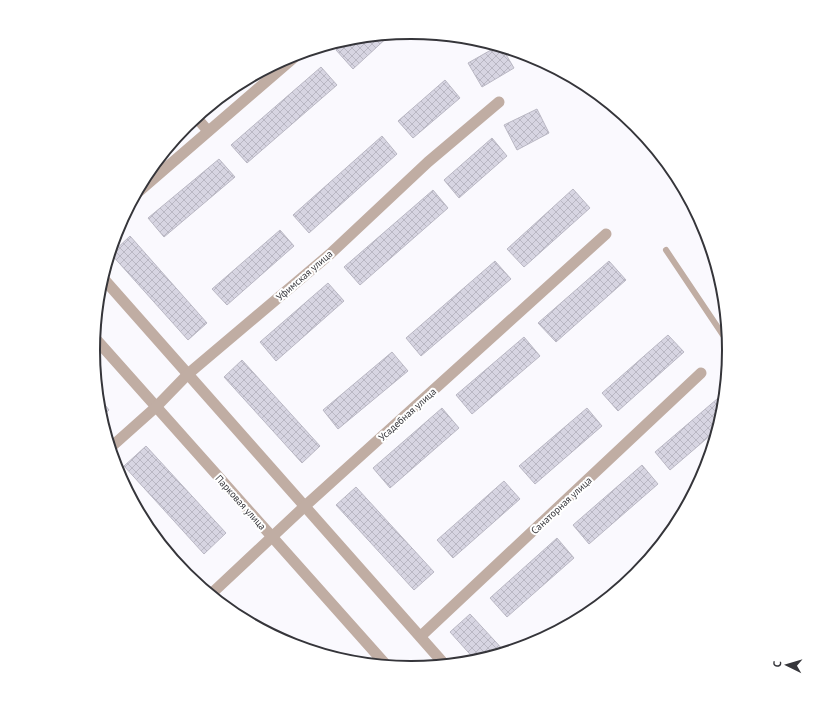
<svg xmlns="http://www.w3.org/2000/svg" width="823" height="701" viewBox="0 0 823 701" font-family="'PT Sans',sans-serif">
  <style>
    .building { fill: url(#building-cross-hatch); stroke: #bab8c4 }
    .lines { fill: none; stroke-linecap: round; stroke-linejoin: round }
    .service { stroke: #c0ada3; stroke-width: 6 }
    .minor { stroke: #c0ada3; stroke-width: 11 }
    .labels { text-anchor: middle; stroke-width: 4; stroke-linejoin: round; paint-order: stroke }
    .street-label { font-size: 10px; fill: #35353a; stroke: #fff }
    .rim { fill: none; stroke: #35353a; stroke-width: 2 }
  </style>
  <defs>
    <pattern id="building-cross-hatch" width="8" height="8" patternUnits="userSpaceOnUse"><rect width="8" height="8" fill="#d7d5e2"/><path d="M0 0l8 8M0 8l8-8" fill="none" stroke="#b9b7c3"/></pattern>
  </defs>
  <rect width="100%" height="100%" fill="#faf9fe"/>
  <g class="building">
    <polygon points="391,34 353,69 336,50 350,38"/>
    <polygon points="498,46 501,46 514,68 482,87 468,63"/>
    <polygon points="321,67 337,85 247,163 231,145"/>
    <polygon points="445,80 460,98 413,138 398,121"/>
    <polygon points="537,109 549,133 517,150 504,125"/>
    <polygon points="382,136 397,154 309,233 293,215"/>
    <polygon points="492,138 507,156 459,198 444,180"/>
    <polygon points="219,159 235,177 164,237 148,218"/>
    <polygon points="573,189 590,208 524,267 507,249"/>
    <polygon points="433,190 448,208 360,285 344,267"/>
    <polygon points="280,230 294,246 227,305 212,289"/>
    <polygon points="130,236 207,323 188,340 111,254"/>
    <polygon points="495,261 511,279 421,356 406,338"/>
    <polygon points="609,261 626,280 556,342 538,323"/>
    <polygon points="328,283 344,301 276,361 260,342"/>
    <polygon points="668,335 684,352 618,411 602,393"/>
    <polygon points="524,337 540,356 472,414 456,395"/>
    <polygon points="392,352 408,371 338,429 323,410"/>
    <polygon points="242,360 320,446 302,463 224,377"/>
    <polygon points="724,393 726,395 724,413 719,428 670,470 655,452"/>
    <polygon points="98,396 109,410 101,417 99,412"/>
    <polygon points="442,408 459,428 390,488 373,468"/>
    <polygon points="587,408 602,426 535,484 519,466"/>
    <polygon points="146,446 226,533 204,554 124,466"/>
    <polygon points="642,465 658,484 589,544 573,525"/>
    <polygon points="504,481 520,499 453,558 437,540"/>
    <polygon points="356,487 434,572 414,590 336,505"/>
    <polygon points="557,538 574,558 507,617 490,598"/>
    <polygon points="169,553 185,574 185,575 168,554"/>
    <polygon points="470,614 506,653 477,662 450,632"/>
  </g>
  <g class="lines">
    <polyline class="service" points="666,250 729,344"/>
    <g class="minor">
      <polyline points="196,117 208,131"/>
      <polyline points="137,193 298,54"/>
      <polyline points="102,277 446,666"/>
      <polyline points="94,337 388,667"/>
      <polyline points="110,448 156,407 188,374 330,254 428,162 499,102"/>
      <polyline points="210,595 305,506 606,234"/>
      <polyline points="421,636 701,373"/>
    </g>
  </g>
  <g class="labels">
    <g class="street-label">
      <text transform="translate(304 275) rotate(-41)" y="4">Уфимская улица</text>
      <text transform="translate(407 414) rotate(-42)" y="4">Усадебная улица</text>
      <text transform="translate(241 502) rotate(48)" y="4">Парковая улица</text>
      <text transform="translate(561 505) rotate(-43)" y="4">Санаторная улица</text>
    </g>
  </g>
  <path d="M0 0H823V701H0ZM100 350a311 311 0 1 1 622 0a311 311 0 1 1-622 0Z" fill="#fff" fill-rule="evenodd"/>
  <path class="rim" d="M100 350a311 311 0 1 1 622 0a311 311 0 1 1-622 0Z"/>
  <g transform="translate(787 665) rotate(275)" stroke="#ffffff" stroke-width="3" paint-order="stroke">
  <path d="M0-3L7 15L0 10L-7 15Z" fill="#35353a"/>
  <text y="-6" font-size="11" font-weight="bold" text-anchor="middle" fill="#35353a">С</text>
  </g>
</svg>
